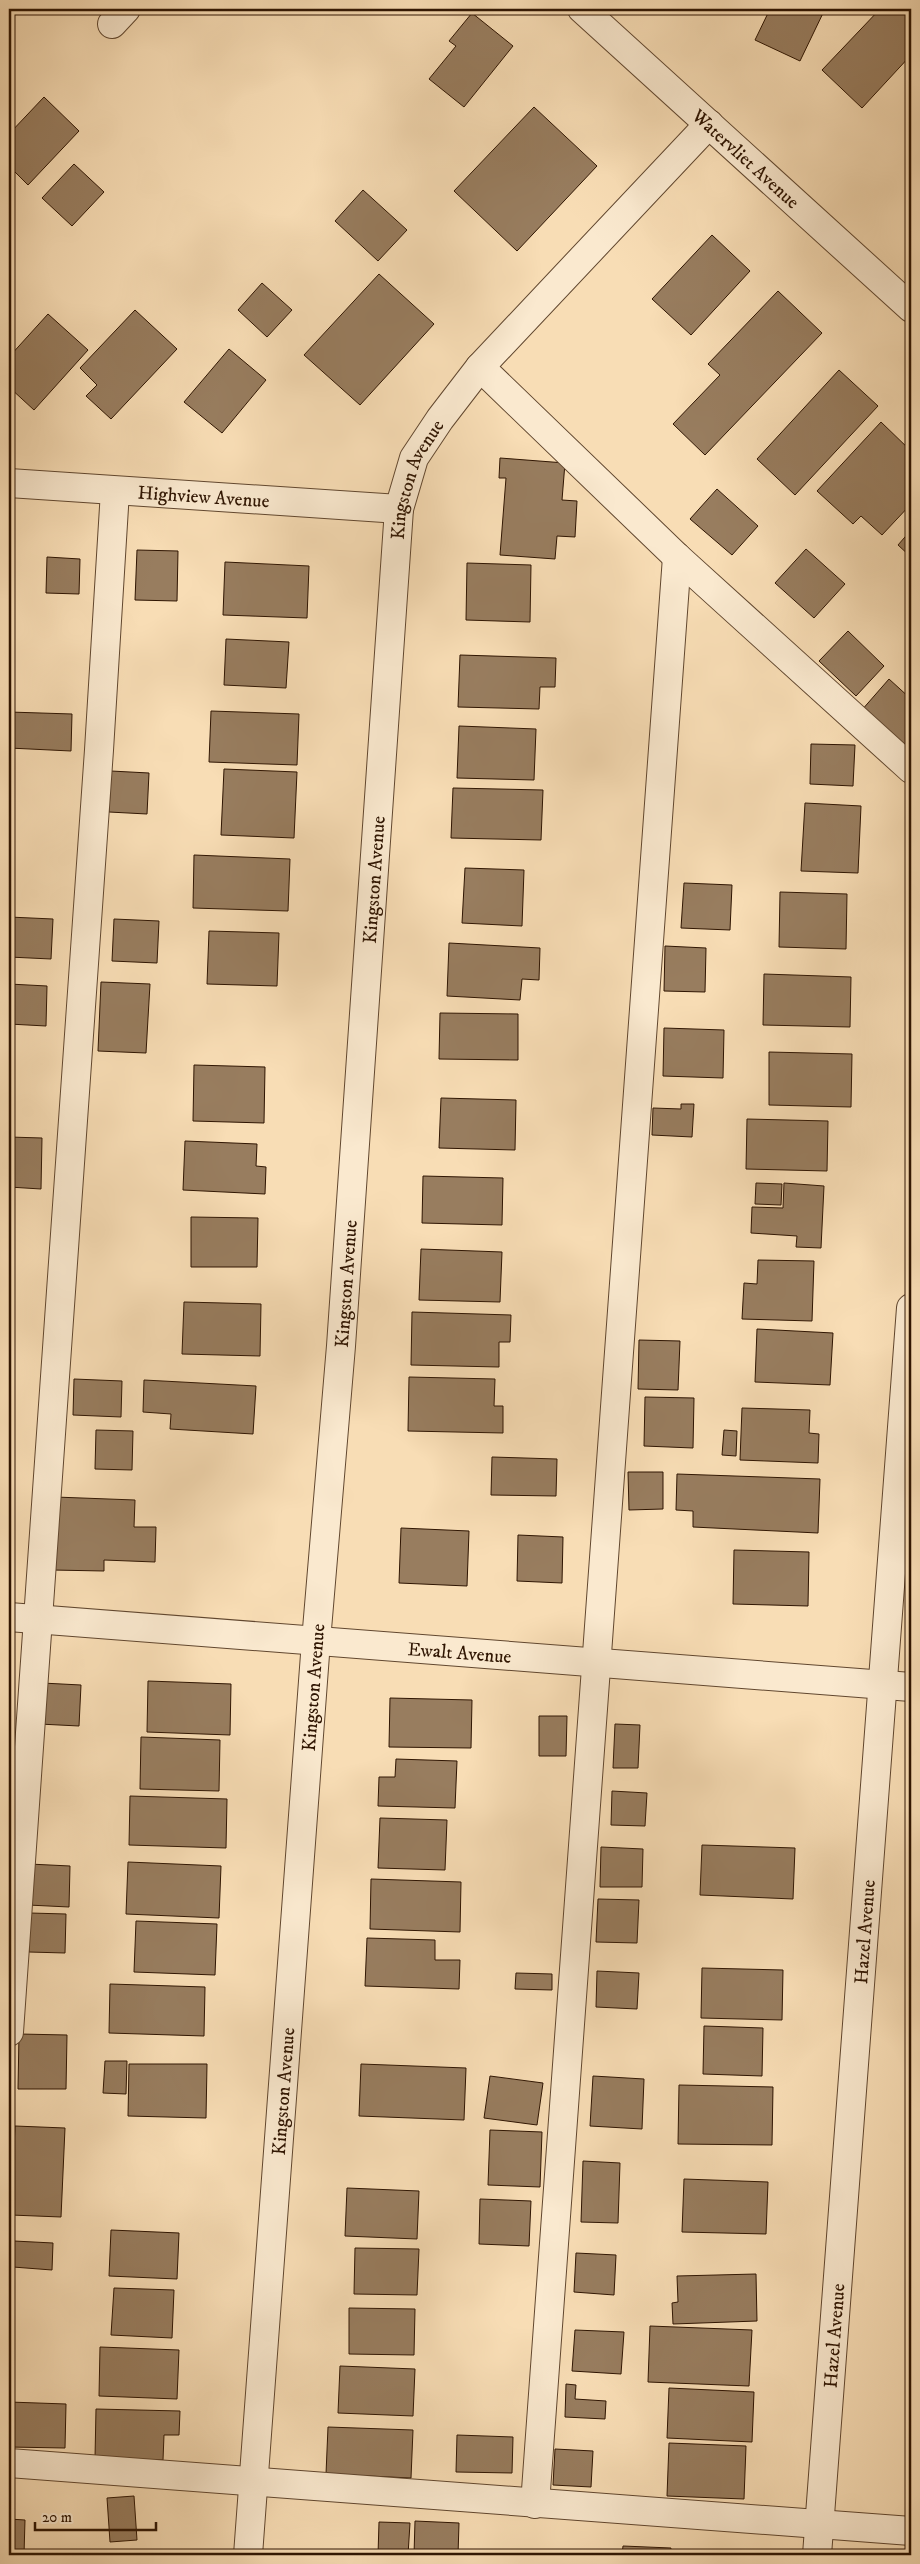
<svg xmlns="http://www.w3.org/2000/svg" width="920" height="2564" viewBox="0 0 920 2564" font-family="'IM FELL DW Pica',serif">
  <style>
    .building { fill: #987d5f; stroke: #2f1502 }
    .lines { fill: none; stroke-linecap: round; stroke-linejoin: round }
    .minor-casing { stroke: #61472f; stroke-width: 30 }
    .minor { stroke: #fae9cf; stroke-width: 28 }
    .labels { text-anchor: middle; stroke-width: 4; stroke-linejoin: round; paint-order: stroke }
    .street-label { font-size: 19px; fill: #2f1502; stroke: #fae9cf }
  </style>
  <rect width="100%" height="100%" fill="#f8ddb5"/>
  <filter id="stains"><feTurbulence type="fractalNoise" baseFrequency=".004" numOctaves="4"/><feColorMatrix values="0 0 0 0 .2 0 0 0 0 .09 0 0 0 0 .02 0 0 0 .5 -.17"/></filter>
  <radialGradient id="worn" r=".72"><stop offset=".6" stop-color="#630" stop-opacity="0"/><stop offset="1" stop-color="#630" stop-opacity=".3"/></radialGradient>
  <g class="building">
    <polygon points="770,9 825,9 800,61 755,40"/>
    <polygon points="880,9 911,9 911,55 862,108 822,70"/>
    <polygon points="472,13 513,46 464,107 429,79 456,46 449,41"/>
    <polygon points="44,97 79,131 28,185 9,166 9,134"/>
    <polygon points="534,107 597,166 517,251 454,191"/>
    <polygon points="74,164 104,192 72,226 42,198"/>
    <polygon points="363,190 407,230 378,261 335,221"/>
    <polygon points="712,235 750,271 691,335 652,299"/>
    <polygon points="379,274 434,324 360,405 304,355"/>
    <polygon points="262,283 292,310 267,337 238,310"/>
    <polygon points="778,291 822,333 705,455 673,424 720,375 708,364"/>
    <polygon points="135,310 177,349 111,419 86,396 97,385 80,368"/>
    <polygon points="48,314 88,350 34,410 9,387 9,357"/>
    <polygon points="229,349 266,380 222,433 184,402"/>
    <polygon points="839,370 878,406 795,495 757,459"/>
    <polygon points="881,422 911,451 911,504 882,535 861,516 853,524 817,491"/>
    <polygon points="500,458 565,463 562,500 577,501 575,537 557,536 555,559 500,555 506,478 499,478"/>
    <polygon points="717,489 758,526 732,555 690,519"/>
    <polygon points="911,530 911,557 898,545"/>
    <polygon points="806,549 845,584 814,618 775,583"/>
    <polygon points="137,550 178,551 177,601 135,600"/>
    <polygon points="47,557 80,559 79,594 46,593"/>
    <polygon points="225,562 309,566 307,618 223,615"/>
    <polygon points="467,563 531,565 530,622 466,620"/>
    <polygon points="848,631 884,666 856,696 819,661"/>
    <polygon points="226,639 289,642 286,688 224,685"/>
    <polygon points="460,655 556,658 555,687 540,687 539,709 458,707"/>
    <polygon points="889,679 911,699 911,745 906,751 861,711"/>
    <polygon points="211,711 299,714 297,765 209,762"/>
    <polygon points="9,712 72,714 71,751 9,748"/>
    <polygon points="459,726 536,729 534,780 457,778"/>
    <polygon points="811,744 855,745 853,786 810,784"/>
    <polygon points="224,769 297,772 294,838 221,835"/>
    <polygon points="111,771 149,773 147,814 109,812"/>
    <polygon points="453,788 543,790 541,840 451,838"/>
    <polygon points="805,803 861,806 858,873 801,871"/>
    <polygon points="194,855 290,859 288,911 193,908"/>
    <polygon points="465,868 524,870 522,926 462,923"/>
    <polygon points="684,883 732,885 730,930 681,928"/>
    <polygon points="780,892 847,894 846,949 779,947"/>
    <polygon points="9,917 53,919 51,959 9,957"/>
    <polygon points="114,919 159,921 157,963 112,961"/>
    <polygon points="209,931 279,933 277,986 207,984"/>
    <polygon points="449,943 540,948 539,980 522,979 520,1000 447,996"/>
    <polygon points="665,946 706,948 705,992 664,991"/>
    <polygon points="764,974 851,977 850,1027 763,1025"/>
    <polygon points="101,982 150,984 146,1053 98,1051"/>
    <polygon points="9,984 47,986 46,1026 9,1024"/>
    <polygon points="440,1013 518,1014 518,1060 439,1059"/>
    <polygon points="664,1028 724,1030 723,1078 663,1076"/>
    <polygon points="769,1052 852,1054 851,1107 769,1105"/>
    <polygon points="194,1065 265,1067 264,1123 193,1121"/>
    <polygon points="441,1098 516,1100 515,1150 439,1148"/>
    <polygon points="681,1104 694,1104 692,1137 652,1135 653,1108 681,1109"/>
    <polygon points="747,1119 828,1121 827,1171 746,1169"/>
    <polygon points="9,1137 42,1138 41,1189 9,1187"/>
    <polygon points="185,1141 257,1144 256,1166 266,1167 265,1194 183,1190"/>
    <polygon points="423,1176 503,1178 502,1225 422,1223"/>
    <polygon points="756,1183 782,1184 781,1205 755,1204"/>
    <polygon points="784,1183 824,1186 821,1248 796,1247 797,1236 751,1233 752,1207 783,1208"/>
    <polygon points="191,1217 258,1218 257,1267 191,1267"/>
    <polygon points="421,1249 502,1252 500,1302 419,1300"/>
    <polygon points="758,1260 814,1261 812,1321 742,1319 744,1283 757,1284"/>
    <polygon points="184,1302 261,1304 260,1356 182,1354"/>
    <polygon points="412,1312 511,1315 510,1342 499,1342 499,1367 411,1365"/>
    <polygon points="757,1329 833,1333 830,1385 755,1382"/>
    <polygon points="639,1340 680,1341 678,1390 638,1389"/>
    <polygon points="409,1377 495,1379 494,1406 503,1406 503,1433 408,1431"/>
    <polygon points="74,1379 122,1381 121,1417 73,1415"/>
    <polygon points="144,1380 256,1386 253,1434 170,1429 171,1414 143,1412"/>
    <polygon points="645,1397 694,1398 693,1448 644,1446"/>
    <polygon points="742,1408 810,1410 809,1433 819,1434 818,1463 740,1460"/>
    <polygon points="96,1430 133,1431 132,1470 95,1469"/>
    <polygon points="724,1430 737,1431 736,1456 722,1455"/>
    <polygon points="492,1457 557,1459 556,1496 491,1495"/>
    <polygon points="628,1472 663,1472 663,1509 629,1510"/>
    <polygon points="677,1474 820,1479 818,1533 693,1527 693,1511 676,1510"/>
    <polygon points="55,1497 135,1500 134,1527 156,1527 155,1562 104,1560 104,1571 52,1570"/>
    <polygon points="401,1528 469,1531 467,1586 399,1583"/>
    <polygon points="518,1535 563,1537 562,1583 517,1581"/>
    <polygon points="734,1550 809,1552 808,1606 733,1604"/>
    <polygon points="148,1681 231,1684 230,1735 147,1732"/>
    <polygon points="42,1683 81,1685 79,1726 39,1724"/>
    <polygon points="390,1698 472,1700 471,1748 389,1747"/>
    <polygon points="539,1716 567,1716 566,1756 539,1756"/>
    <polygon points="615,1724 640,1725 638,1768 613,1768"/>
    <polygon points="141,1737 220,1740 219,1791 140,1789"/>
    <polygon points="396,1759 457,1761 455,1808 378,1806 379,1777 395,1777"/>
    <polygon points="612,1791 647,1793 645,1826 611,1825"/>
    <polygon points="130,1796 227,1799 226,1848 129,1845"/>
    <polygon points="380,1818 447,1820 445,1870 378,1868"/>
    <polygon points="702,1845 795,1848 793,1899 700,1895"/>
    <polygon points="601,1847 643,1849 642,1887 600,1887"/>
    <polygon points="128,1862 221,1866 219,1918 126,1914"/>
    <polygon points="29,1864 70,1866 69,1907 28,1905"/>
    <polygon points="371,1879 461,1882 460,1932 370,1929"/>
    <polygon points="598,1899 639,1900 637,1943 596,1942"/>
    <polygon points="30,1913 66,1914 65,1953 29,1952"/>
    <polygon points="136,1921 217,1924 215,1975 134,1972"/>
    <polygon points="367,1938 435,1940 435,1960 460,1960 459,1989 365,1986"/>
    <polygon points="702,1968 783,1970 782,2020 701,2018"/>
    <polygon points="597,1971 639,1973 637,2009 596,2007"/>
    <polygon points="516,1973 552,1974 552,1990 515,1989"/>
    <polygon points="110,1984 205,1987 204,2036 109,2033"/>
    <polygon points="704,2026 763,2028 762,2076 703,2074"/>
    <polygon points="19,2034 67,2035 66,2089 18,2089"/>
    <polygon points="105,2061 127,2061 126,2094 103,2093"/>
    <polygon points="129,2064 207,2064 206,2118 128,2116"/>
    <polygon points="361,2064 466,2068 464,2120 359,2116"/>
    <polygon points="490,2076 543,2083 537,2125 484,2118"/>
    <polygon points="593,2076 644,2079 642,2129 590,2126"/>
    <polygon points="679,2085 773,2087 772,2145 678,2144"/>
    <polygon points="15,2126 65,2128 61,2217 11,2215"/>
    <polygon points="490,2130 542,2132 540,2187 488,2185"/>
    <polygon points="583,2161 620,2163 618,2223 581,2222"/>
    <polygon points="684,2179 768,2182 766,2234 682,2232"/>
    <polygon points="347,2188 419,2191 417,2239 345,2236"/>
    <polygon points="480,2199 531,2201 529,2246 479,2244"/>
    <polygon points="111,2230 179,2233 177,2279 109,2276"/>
    <polygon points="14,2241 53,2243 52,2270 13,2267"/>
    <polygon points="355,2248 419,2249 417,2295 354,2294"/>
    <polygon points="576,2253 616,2255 614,2295 574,2292"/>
    <polygon points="756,2274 757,2321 673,2324 672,2303 678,2302 677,2276"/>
    <polygon points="114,2288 174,2290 172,2338 111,2335"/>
    <polygon points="349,2308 415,2309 414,2355 349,2354"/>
    <polygon points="650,2326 752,2330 749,2386 648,2382"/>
    <polygon points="575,2330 624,2332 621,2374 572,2371"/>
    <polygon points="100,2347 179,2350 177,2399 99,2396"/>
    <polygon points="340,2366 415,2369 413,2416 338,2413"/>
    <polygon points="566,2384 576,2385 575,2399 606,2401 605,2419 565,2417"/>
    <polygon points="669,2388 754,2392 752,2442 667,2438"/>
    <polygon points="9,2402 66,2404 65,2448 9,2447"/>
    <polygon points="96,2409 180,2411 179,2435 164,2435 163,2460 95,2458"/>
    <polygon points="328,2427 413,2430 411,2478 326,2474"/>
    <polygon points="457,2435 513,2437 512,2473 456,2472"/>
    <polygon points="669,2443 746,2446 744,2499 667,2496"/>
    <polygon points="911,2447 911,2498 909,2498"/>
    <polygon points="555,2449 593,2451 591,2487 553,2485"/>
    <polygon points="134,2496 137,2540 110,2542 107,2498"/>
    <polygon points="9,2519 25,2520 24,2555 9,2555"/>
    <polygon points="415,2521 459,2523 458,2555 414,2555"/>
    <polygon points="379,2522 410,2523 408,2555 378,2555"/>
    <polygon points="623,2546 671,2548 670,2555 622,2555"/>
    <rect x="895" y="2552" width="16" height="3"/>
  </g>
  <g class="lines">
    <g class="minor-casing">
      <g id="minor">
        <path id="s1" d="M582 9 911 308"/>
        <polyline points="112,24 126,9"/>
        <polyline points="480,367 677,557 911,769"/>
        <path id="s2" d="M9 483 399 509"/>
        <path id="s3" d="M9 1617 911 1687"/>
        <polyline points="9,2032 99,750 115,491"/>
        <polyline points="9,2463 911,2531"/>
        <polyline points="535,2504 677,557"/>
        <path id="s4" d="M248 2555 316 1641 341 1346 399 509 414 458 440 419 480 367 709 124"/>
        <path id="s5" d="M817 2555 911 1308"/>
      </g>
    </g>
    <use href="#minor" class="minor"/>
  </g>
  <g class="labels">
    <g class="street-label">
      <text dy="7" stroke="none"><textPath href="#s1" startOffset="222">Watervliet Avenue</textPath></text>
      <text dy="7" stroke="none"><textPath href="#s4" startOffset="2085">Kingston Avenue</textPath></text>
      <text dy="7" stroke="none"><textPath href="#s2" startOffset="195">Highview Avenue</textPath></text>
      <text dy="7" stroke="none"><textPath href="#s4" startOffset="1680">Kingston Avenue</textPath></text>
      <text dy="7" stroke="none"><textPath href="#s4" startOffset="1275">Kingston Avenue</textPath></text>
      <text dy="7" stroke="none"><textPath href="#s3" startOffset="452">Ewalt Avenue</textPath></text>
      <text dy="7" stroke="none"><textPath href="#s4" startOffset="870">Kingston Avenue</textPath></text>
      <text dy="7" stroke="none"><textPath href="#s5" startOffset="625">Hazel Avenue</textPath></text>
      <text dy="7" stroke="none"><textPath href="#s4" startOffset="465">Kingston Avenue</textPath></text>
      <text dy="7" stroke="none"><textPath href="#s5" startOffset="220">Hazel Avenue</textPath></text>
    </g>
  </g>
  <rect width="920" height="2564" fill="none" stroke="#f8ddb5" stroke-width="30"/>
  <rect x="10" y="10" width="900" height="2544" fill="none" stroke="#2f1502" stroke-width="2.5"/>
  <rect x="15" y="15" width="890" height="2534" fill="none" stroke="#2f1502"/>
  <path d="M35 2522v8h121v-8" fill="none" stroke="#2f1502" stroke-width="2.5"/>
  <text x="42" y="2522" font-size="15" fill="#2f1502" stroke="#fae9cf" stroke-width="4" paint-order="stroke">20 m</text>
  <rect width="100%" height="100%" filter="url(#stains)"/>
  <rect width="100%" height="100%" fill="url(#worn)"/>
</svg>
